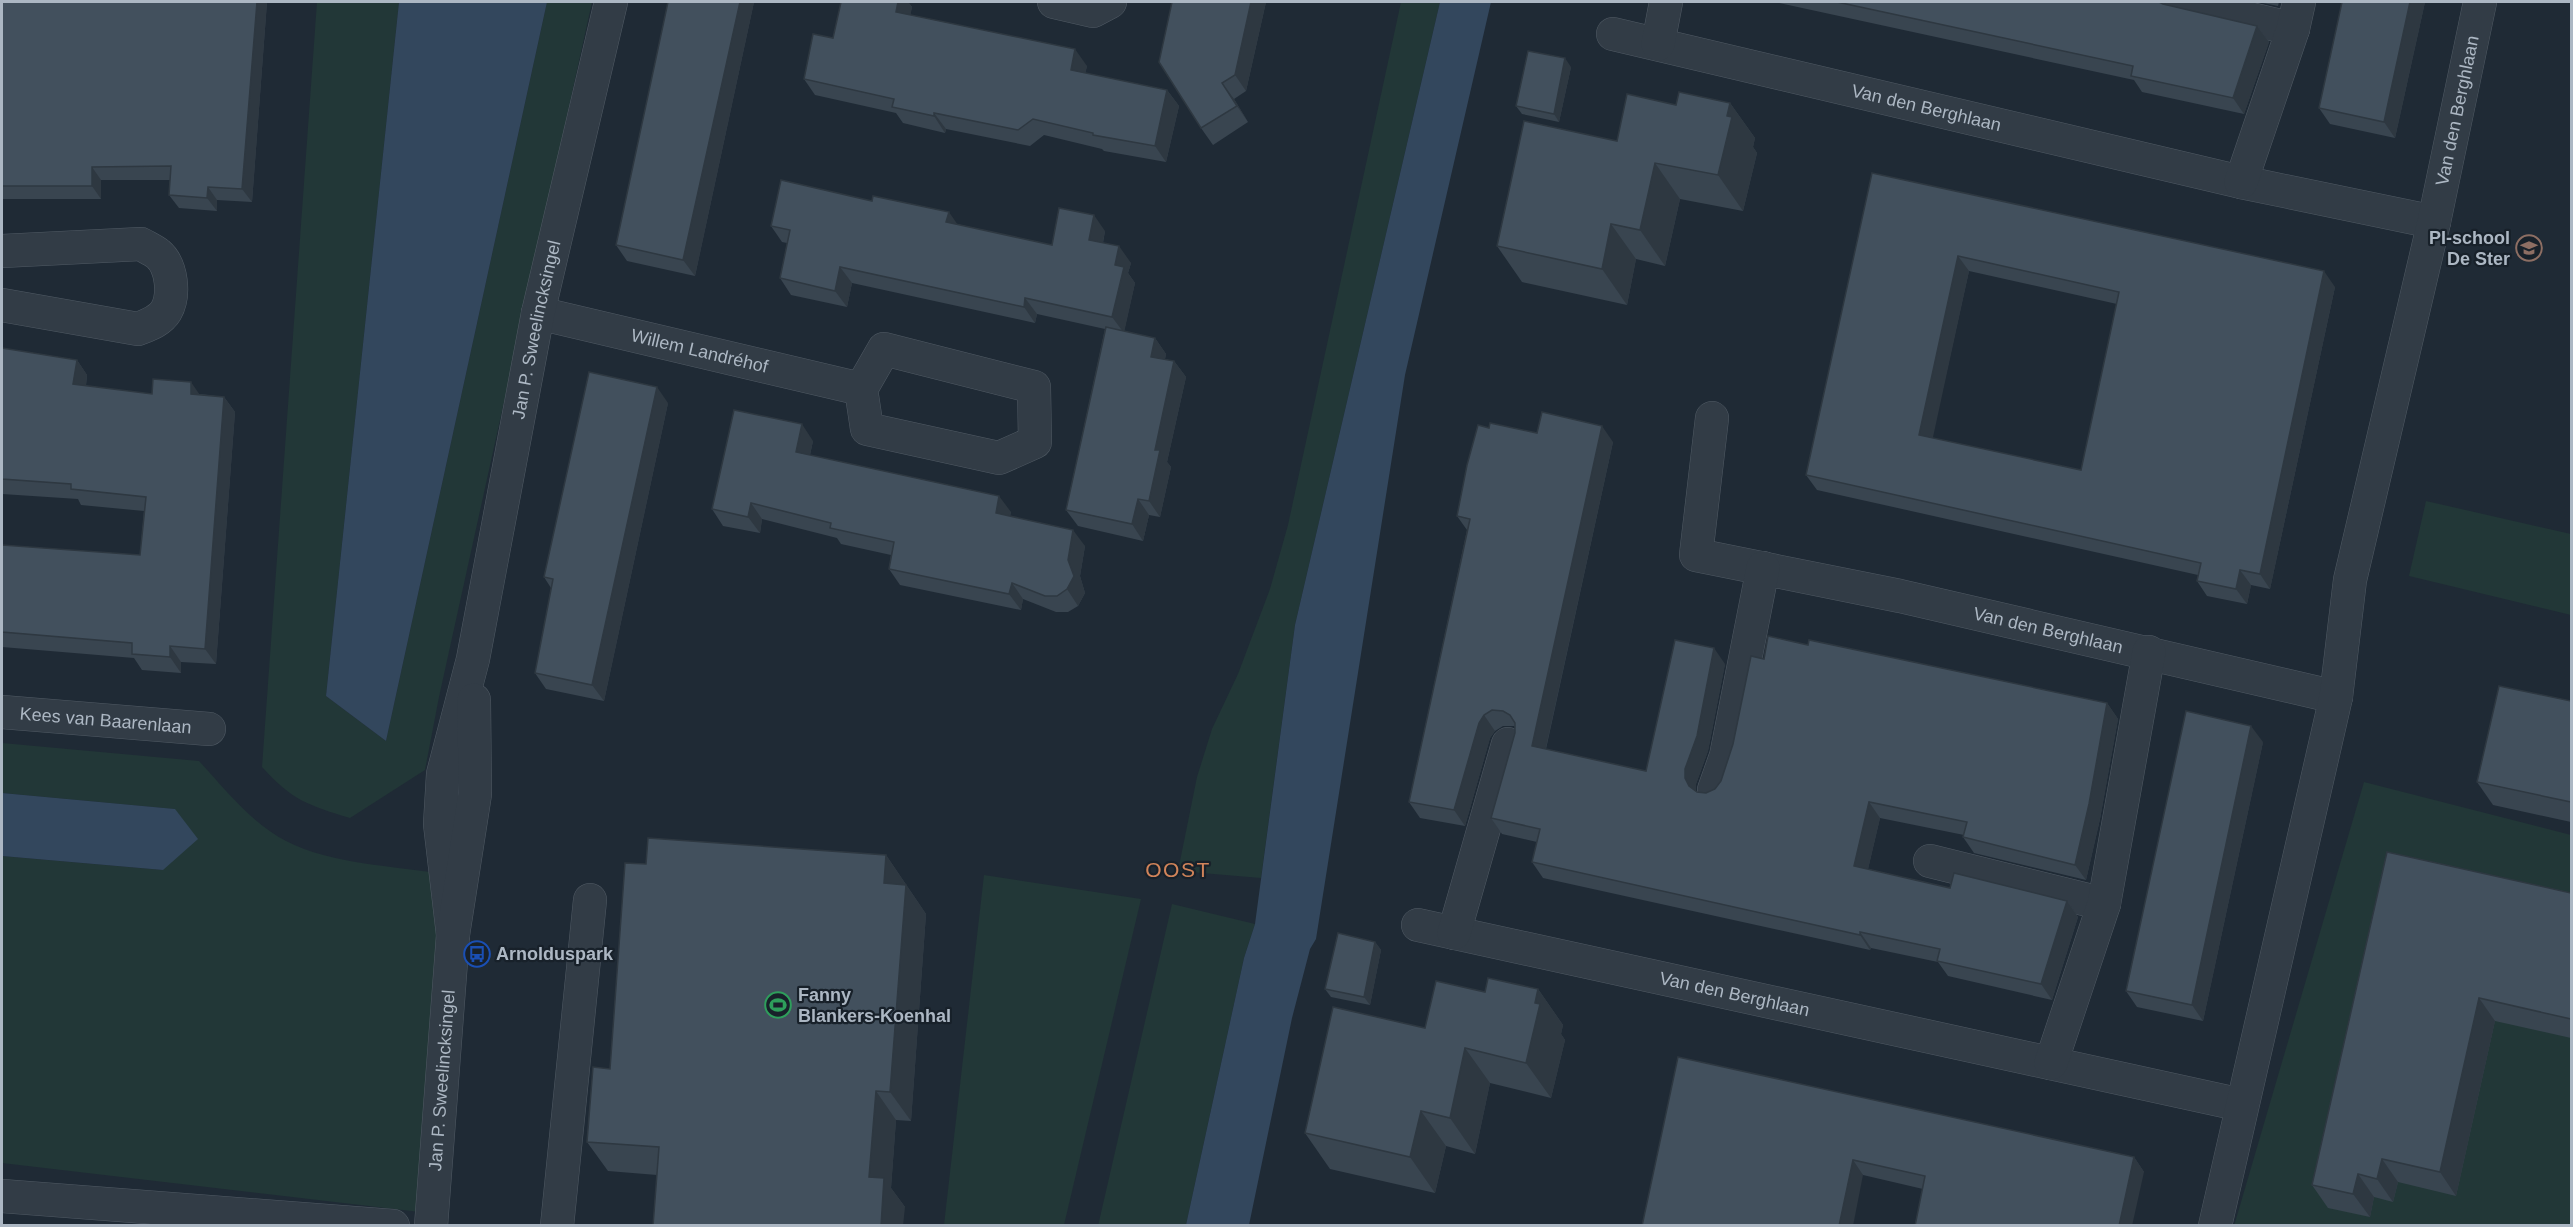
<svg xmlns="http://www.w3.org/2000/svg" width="2573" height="1227" viewBox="0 0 2573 1227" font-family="Arial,sans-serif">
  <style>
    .green { fill: #223737 }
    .water { fill: #33475d }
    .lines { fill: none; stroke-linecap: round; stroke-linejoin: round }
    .minor-casing { stroke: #505a64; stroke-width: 34 }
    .minor { stroke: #323c46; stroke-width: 33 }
    .wall { fill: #394550; fill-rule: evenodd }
    .shaded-wall { fill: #2e3841 }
    .building { fill: #42505d; stroke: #2e3841; stroke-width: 1.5; fill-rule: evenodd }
    .labels { text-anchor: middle; stroke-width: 4.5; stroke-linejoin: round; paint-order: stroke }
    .street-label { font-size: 18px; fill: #acb7c3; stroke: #18212a }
    .poi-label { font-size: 18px; font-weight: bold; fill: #acb7c3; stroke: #18212a; text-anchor: start }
    .quarter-label { font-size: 21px; letter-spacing: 1.5px; fill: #d1845a; stroke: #18212a }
  </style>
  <rect width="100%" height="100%" fill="#1f2a35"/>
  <g class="green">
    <path d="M317 2H399L326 696 386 741 547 2H592L439 697 425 770 350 818C308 805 293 801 262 767Z"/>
    <polygon points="1401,2 1440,2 1295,625 1261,878 1178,871 1197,777 1212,729 1238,674 1270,589 1288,525"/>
    <polygon points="2426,501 2571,534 2571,615 2409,576"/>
    <path d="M2 743 199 761C226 790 251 823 286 841 330 864 395 866 443 874L420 1212 2 1163V856L163 870 174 809 2 793Z"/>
    <polygon points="2364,782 2571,835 2571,1225 2234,1226"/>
    <polygon points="984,875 1141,899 1064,1225 944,1225"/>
    <polygon points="1172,904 1255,924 1244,958 1186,1225 1098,1226"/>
  </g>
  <g class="water">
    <polygon points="399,2 547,2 386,741 326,696"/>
    <polygon points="1440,2 1491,2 1405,375 1316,939 1310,949 1292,1018 1249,1225 1186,1225 1244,958 1255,924 1295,625"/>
    <polygon points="2,793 175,809 198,839 163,870 2,856"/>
  </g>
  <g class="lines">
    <g class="minor-casing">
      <g id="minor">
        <polyline points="1054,2 1093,11 1110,2"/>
        <polyline points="2179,2 2293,29"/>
        <path id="s1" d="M1613 34 2241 182 2434 222"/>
        <polyline points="1658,44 1666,2"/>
        <polyline points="2241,182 2293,29 2299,2"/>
        <path d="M2 251 141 244C146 247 153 250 158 254 172 266 175 295 166 311 160 321 148 325 138 329L2 305"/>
        <path id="s2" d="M538 313 861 389 867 429 999 458 1035 442 1034 387 884 349 861 389"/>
        <path id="s3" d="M1712 418 1696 555 1900 596 2336 697"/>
        <path id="s4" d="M2 712 209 729"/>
        <polyline points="1714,790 1726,756 1763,568"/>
        <polyline points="1930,861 2104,904"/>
        <path id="s5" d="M1418 925 2242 1105"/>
        <polyline points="1454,933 1508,744"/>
        <path id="s6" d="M453 935 440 824 443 774 473 659 538 313 611 2"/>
        <polyline points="2051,1063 2104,904 2149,652"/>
        <polyline points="2,1196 393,1226"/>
        <path id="s7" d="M431 1226 453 935 475 794 474 700"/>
        <polyline points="557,1226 590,900"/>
        <path id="s8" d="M2215 1226 2336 697 2350 580 2434 222 2480 2"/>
      </g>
    </g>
    <use href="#minor" class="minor"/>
  </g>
  <g class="wall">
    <polygon points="2,2 267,2 252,202 217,200 217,211 179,208 169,195 170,180 101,180 101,199 2,199"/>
    <polygon points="668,2 754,2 695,276 627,261 616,245"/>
    <polygon points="841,2 908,2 912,7 910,15 1087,66 1085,73 1167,90 1179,106 1166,162 1104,151 1102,149 1044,135 1030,146 946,129 945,133 903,123 896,113 815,95 804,79 833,38"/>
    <polygon points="1172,2 1266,2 1246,91 1234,99 1248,122 1213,145 1201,128"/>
    <polygon points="1774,2 2161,2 2161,3 2257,26 2269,42 2244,114 2142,92 2134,80"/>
    <polygon points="2258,2 2279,2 2278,6"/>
    <polygon points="2342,2 2425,2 2395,138 2330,124 2319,108"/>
    <polygon points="1571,67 1559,122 1522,114 1516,106"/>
    <polygon points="1730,103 1755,138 1753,147 1757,153 1743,211 1680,199 1665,266 1636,259 1627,305 1522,282 1497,246 1617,141 1676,105"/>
    <path d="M1872 173 2335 287 2270 589 2251 585 2247 604 2207 596 2197 581 2198 575 1817 490 1806 475ZM1969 271 2117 304 2081 470 1932 438Z"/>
    <polygon points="957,224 1052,245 1105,231 1103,243 1131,263 1128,273 1135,283 1124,331 1155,338 1166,354 1165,359 1174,361 1186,377 1167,462 1171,467 1160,517 1149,515 1143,541 1078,526 1066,510 1105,329 1037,314 1035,323 852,283 847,307 791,295 780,278 787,243 782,242 771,226"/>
    <polygon points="2,348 77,360 87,375 86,386 152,394 200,394 224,397 235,412 216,664 181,662 181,673 142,670 134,658 2,647 2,545 140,555 144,511 81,505 78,499 2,494"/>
    <polygon points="668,403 604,701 546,689 535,673 551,588 544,577"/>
    <polygon points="1489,428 1613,442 1546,749 1646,771 1725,664 1708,751 1696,784 1696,791 1697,792 1706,793 1715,789 1721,781 1764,659 1808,645 2107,703 2118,719 2100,819 2086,880 1974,853 1963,837 1964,835 1880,818 1868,869 1950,888 2067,901 2078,917 2052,1000 1948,976 1938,962 1871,948 1870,950 1543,878 1532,862 1537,842 1502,834 1491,818 1515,733 1515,727 1514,726 1503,726 1495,731 1490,738 1465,826 1420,818 1409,802 1467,530 1457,516"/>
    <polygon points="813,441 810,455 1011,512 1010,516 1085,546 1080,576 1085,593 1078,606 1068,612 1056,612 1023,599 1021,610 900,585 889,569 891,555 841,544 837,538 762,519 760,533 723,526 712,509"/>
    <polygon points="2571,701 2571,822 2493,805 2477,782"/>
    <polygon points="2263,742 2203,1021 2137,1007 2126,991"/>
    <polygon points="886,855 926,914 911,1121 896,1120 891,1188 905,1207 657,1175 608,1171 587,1142 610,1069 646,864"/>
    <polygon points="2571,893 2571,1038 2495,1021 2456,1196 2398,1182 2393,1202 2374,1197 2370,1217 2328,1208 2312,1185"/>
    <polygon points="1375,942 1381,950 1370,1005 1331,997 1325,989"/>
    <polygon points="1538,989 1563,1025 1561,1034 1565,1040 1551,1098 1490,1083 1475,1154 1446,1146 1435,1193 1330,1169 1305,1133 1485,992"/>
    <polygon points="1678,1057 2134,1157 2144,1172 1923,1189 1863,1175"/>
  </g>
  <g class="shaded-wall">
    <polygon points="257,2 267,2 252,202 242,189"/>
    <polygon points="740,2 754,2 695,276 683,260"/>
    <polygon points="898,2 908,2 912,7 908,28 896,12"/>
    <polygon points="1251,2 1266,2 1246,91 1235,75"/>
    <polygon points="2410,2 2425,2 2395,138 2384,122"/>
    <polygon points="2257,26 2269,42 2244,114 2233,98"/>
    <polygon points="1075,49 1087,66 1083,86 1071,70"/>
    <polygon points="1565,58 1571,67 1559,122 1554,114"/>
    <polygon points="1222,83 1234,99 1248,122 1237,106"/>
    <polygon points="1167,90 1179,106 1166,162 1155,146"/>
    <polygon points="1730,103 1755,138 1753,147 1757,153 1743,211 1718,175 1727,116"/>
    <polygon points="934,113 946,129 945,133 934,116"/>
    <polygon points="1655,163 1680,199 1665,266 1640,230"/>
    <polygon points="92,167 101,180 101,199 92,186"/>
    <polygon points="208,187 217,200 217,211 207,198"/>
    <polygon points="949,212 960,228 946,222"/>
    <polygon points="1094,215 1105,231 1100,256 1089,240"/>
    <polygon points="1611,224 1636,259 1627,305 1602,269"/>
    <polygon points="1119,246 1131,263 1128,273 1135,283 1124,333 1112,317 1115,265"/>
    <polygon points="1958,256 1969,271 1930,451 1919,435"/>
    <polygon points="840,267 852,283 847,307 835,291"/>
    <polygon points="2324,271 2335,287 2270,589 2260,574"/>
    <polygon points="1025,298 1037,314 1035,323 1024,307"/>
    <polygon points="1155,338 1166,354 1162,373 1151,357"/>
    <polygon points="77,360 87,375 84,400 73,384"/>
    <polygon points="1174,361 1186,377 1167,462 1171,467 1160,517 1149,501 1155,450"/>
    <polygon points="191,382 202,398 191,394"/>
    <polygon points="657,387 668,403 604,701 592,685"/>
    <polygon points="224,397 235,412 216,664 205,649"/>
    <polygon points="802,424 813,441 807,468 796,452"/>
    <polygon points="1602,426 1613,442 1543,761 1532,746"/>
    <polygon points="999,496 1011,512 1007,529 996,513"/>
    <polygon points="1138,499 1149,515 1143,541 1132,524"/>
    <polygon points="751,503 762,519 760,533 748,517"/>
    <polygon points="1073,530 1085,546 1080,576 1085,593 1078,606 1067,589 1068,560"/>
    <polygon points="2240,570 2251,585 2247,604 2236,589"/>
    <polygon points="1012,583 1023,599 1021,610 1009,594"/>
    <polygon points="170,646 181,662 181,673 170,657"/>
    <polygon points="1714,648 1725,664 1708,751 1696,784 1696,794 1689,786 1685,778 1685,769"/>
    <polygon points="2107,703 2118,719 2100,819 2086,880 2075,865"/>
    <polygon points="1484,715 1495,731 1490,738 1465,826 1454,810 1479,723"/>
    <polygon points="2251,726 2263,742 2203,1021 2192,1005"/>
    <polygon points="1869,802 1880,818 1865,882 1854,866"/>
    <polygon points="886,855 926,914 911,1121 890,1092 884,883"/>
    <polygon points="2067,901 2078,917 2052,1000 2041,984"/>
    <polygon points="1860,932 1871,948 1870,950 1860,935"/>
    <polygon points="1375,942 1381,950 1370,1005 1364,997"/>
    <polygon points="1538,989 1563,1025 1561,1034 1565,1040 1551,1098 1526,1063 1535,1003"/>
    <polygon points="2479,998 2495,1021 2456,1196 2440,1172"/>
    <polygon points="1465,1048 1490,1083 1475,1154 1450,1118"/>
    <polygon points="876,1091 896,1120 891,1188 905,1207 903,1226 881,1226 869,1177"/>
    <polygon points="1421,1111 1446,1146 1435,1193 1410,1157"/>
    <polygon points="2134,1157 2144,1172 2132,1226 2119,1226"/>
    <polygon points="2382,1159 2398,1182 2393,1202 2377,1179"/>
    <polygon points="1853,1160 1863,1175 1853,1226 1839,1226"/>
    <polygon points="2358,1174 2374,1197 2370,1217 2353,1194"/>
  </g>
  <g class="building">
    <polygon points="2,2 257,2 242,189 208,187 207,198 169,195 171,166 92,167 92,186 2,186"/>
    <polygon points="668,2 740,2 683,260 616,245"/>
    <polygon points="841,2 898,2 896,12 1075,49 1071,70 1167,90 1155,146 1093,135 1093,133 1033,119 1018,130 934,113 934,116 892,107 894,99 804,79 813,34 833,38"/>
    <polygon points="1172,2 1251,2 1235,75 1222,83 1237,106 1201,128 1159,62"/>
    <polygon points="1837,2 2159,2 2163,4 2257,26 2233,98 2131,76 2133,66"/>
    <polygon points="2342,2 2410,2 2384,122 2319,108"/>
    <polygon points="1528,51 1565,58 1554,114 1516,106"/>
    <polygon points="1679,92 1730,103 1727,116 1732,117 1718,175 1655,163 1640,230 1611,224 1602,269 1497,246 1524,121 1617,141 1627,94 1676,105"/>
    <path d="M1872 173 2324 271 2260 574 2240 570 2236 589 2197 581 2201 563 1806 475ZM1958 256 2119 292 2081 470 1919 435Z"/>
    <polygon points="781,180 872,201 873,196 949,212 946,222 1052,245 1059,208 1094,215 1089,240 1119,246 1115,265 1124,267 1112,317 1025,298 1024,307 840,267 835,291 780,278 790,230 771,226"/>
    <polygon points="1106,327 1155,338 1151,357 1174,361 1155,450 1160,450 1149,501 1138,499 1132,524 1066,510"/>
    <polygon points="2,348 77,360 73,384 152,394 153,379 191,382 191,394 224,397 205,649 170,646 170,657 132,654 132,643 2,632 2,545 140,555 146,497 71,489 71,484 2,479"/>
    <polygon points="589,372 657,387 592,685 535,673 553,579 544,577"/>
    <polygon points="734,410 802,424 796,452 999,496 996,513 1073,530 1068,560 1074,576 1067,589 1057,596 1045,596 1012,583 1009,594 889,569 894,542 830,528 831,523 751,503 748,517 712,509"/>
    <polygon points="1542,412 1602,426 1532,746 1646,771 1675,640 1714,648 1697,736 1685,769 1685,778 1689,786 1697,792 1706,793 1715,789 1721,781 1733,744 1751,656 1764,659 1768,636 1808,645 1809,640 2107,703 2089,804 2075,865 1963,837 1967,822 1869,802 1854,866 1950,888 1954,873 2067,901 2041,984 1937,961 1940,949 1860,932 1860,935 1532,862 1540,829 1491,818 1515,733 1515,723 1510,715 1503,711 1492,710 1484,715 1479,723 1454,810 1409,802 1470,519 1457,516 1467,465 1478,425 1489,428 1490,423 1537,433"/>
    <polygon points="2499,686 2571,701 2571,802 2477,782"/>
    <polygon points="2186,711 2251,726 2192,1005 2126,991"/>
    <polygon points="648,838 886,855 884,883 906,885 890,1092 876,1091 869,1177 884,1178 881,1226 653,1226 659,1147 587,1142 593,1067 610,1069 625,863 646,864"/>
    <polygon points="2387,852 2571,893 2571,1019 2479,998 2440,1172 2382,1159 2377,1179 2358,1174 2353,1194 2312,1185"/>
    <polygon points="1338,933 1375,942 1364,997 1325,989"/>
    <polygon points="1488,978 1538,989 1535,1003 1540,1004 1526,1063 1465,1048 1450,1118 1421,1111 1410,1157 1305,1133 1333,1007 1425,1028 1436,981 1485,992"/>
    <polygon points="1678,1057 2134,1157 2119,1226 1915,1226 1925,1176 1853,1160 1839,1226 1642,1226"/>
  </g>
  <defs>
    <g id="school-ring" transform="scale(1.35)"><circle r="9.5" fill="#18212a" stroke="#8d6e63" stroke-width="1.5"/><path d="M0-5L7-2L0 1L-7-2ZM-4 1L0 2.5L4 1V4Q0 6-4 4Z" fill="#8d6e63"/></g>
    <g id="bus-ring" transform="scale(1.35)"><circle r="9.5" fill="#18212a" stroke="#1a4fb4" stroke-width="1.5"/><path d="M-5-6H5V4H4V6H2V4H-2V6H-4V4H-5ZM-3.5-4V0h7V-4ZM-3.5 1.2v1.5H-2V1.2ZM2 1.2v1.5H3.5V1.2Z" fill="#1a4fb4"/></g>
    <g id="stadium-ring" transform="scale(1.35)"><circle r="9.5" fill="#18212a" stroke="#2e9e5b" stroke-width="1.5"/><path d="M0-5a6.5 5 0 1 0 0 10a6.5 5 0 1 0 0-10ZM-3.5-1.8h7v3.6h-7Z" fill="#2e9e5b"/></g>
  </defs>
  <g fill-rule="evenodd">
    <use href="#school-ring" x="2529" y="248"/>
    <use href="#bus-ring" x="477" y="954"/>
    <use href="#stadium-ring" x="778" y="1005"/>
  </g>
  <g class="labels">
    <g class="street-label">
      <text dy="6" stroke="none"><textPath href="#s1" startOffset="322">Van den Berghlaan</textPath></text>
      <text dy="6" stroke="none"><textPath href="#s8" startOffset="1142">Van den Berghlaan</textPath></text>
      <text dy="6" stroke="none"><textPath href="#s6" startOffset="616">Jan P. Sweelincksingel</textPath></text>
      <text dy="6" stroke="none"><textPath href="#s2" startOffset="166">Willem Landréhof</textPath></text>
      <text dy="6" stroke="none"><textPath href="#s3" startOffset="498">Van den Berghlaan</textPath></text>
      <text dy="6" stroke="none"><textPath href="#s4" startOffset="104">Kees van Baarenlaan</textPath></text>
      <text dy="6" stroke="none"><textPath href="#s5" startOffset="324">Van den Berghlaan</textPath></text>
      <text dy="6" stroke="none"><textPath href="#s7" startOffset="146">Jan P. Sweelincksingel</textPath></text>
    </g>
    <g class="poi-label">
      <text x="2510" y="244" text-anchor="end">PI-school<tspan x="2510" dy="21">De Ster</tspan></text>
      <text x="496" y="960">Arnolduspark</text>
      <text x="798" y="1001">Fanny<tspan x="798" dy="21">Blankers-Koenhal</tspan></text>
    </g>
    <g class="quarter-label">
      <text x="1178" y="877">OOST</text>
    </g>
  </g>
  <rect width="2573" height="1227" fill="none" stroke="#acb7c3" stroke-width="6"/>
</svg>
